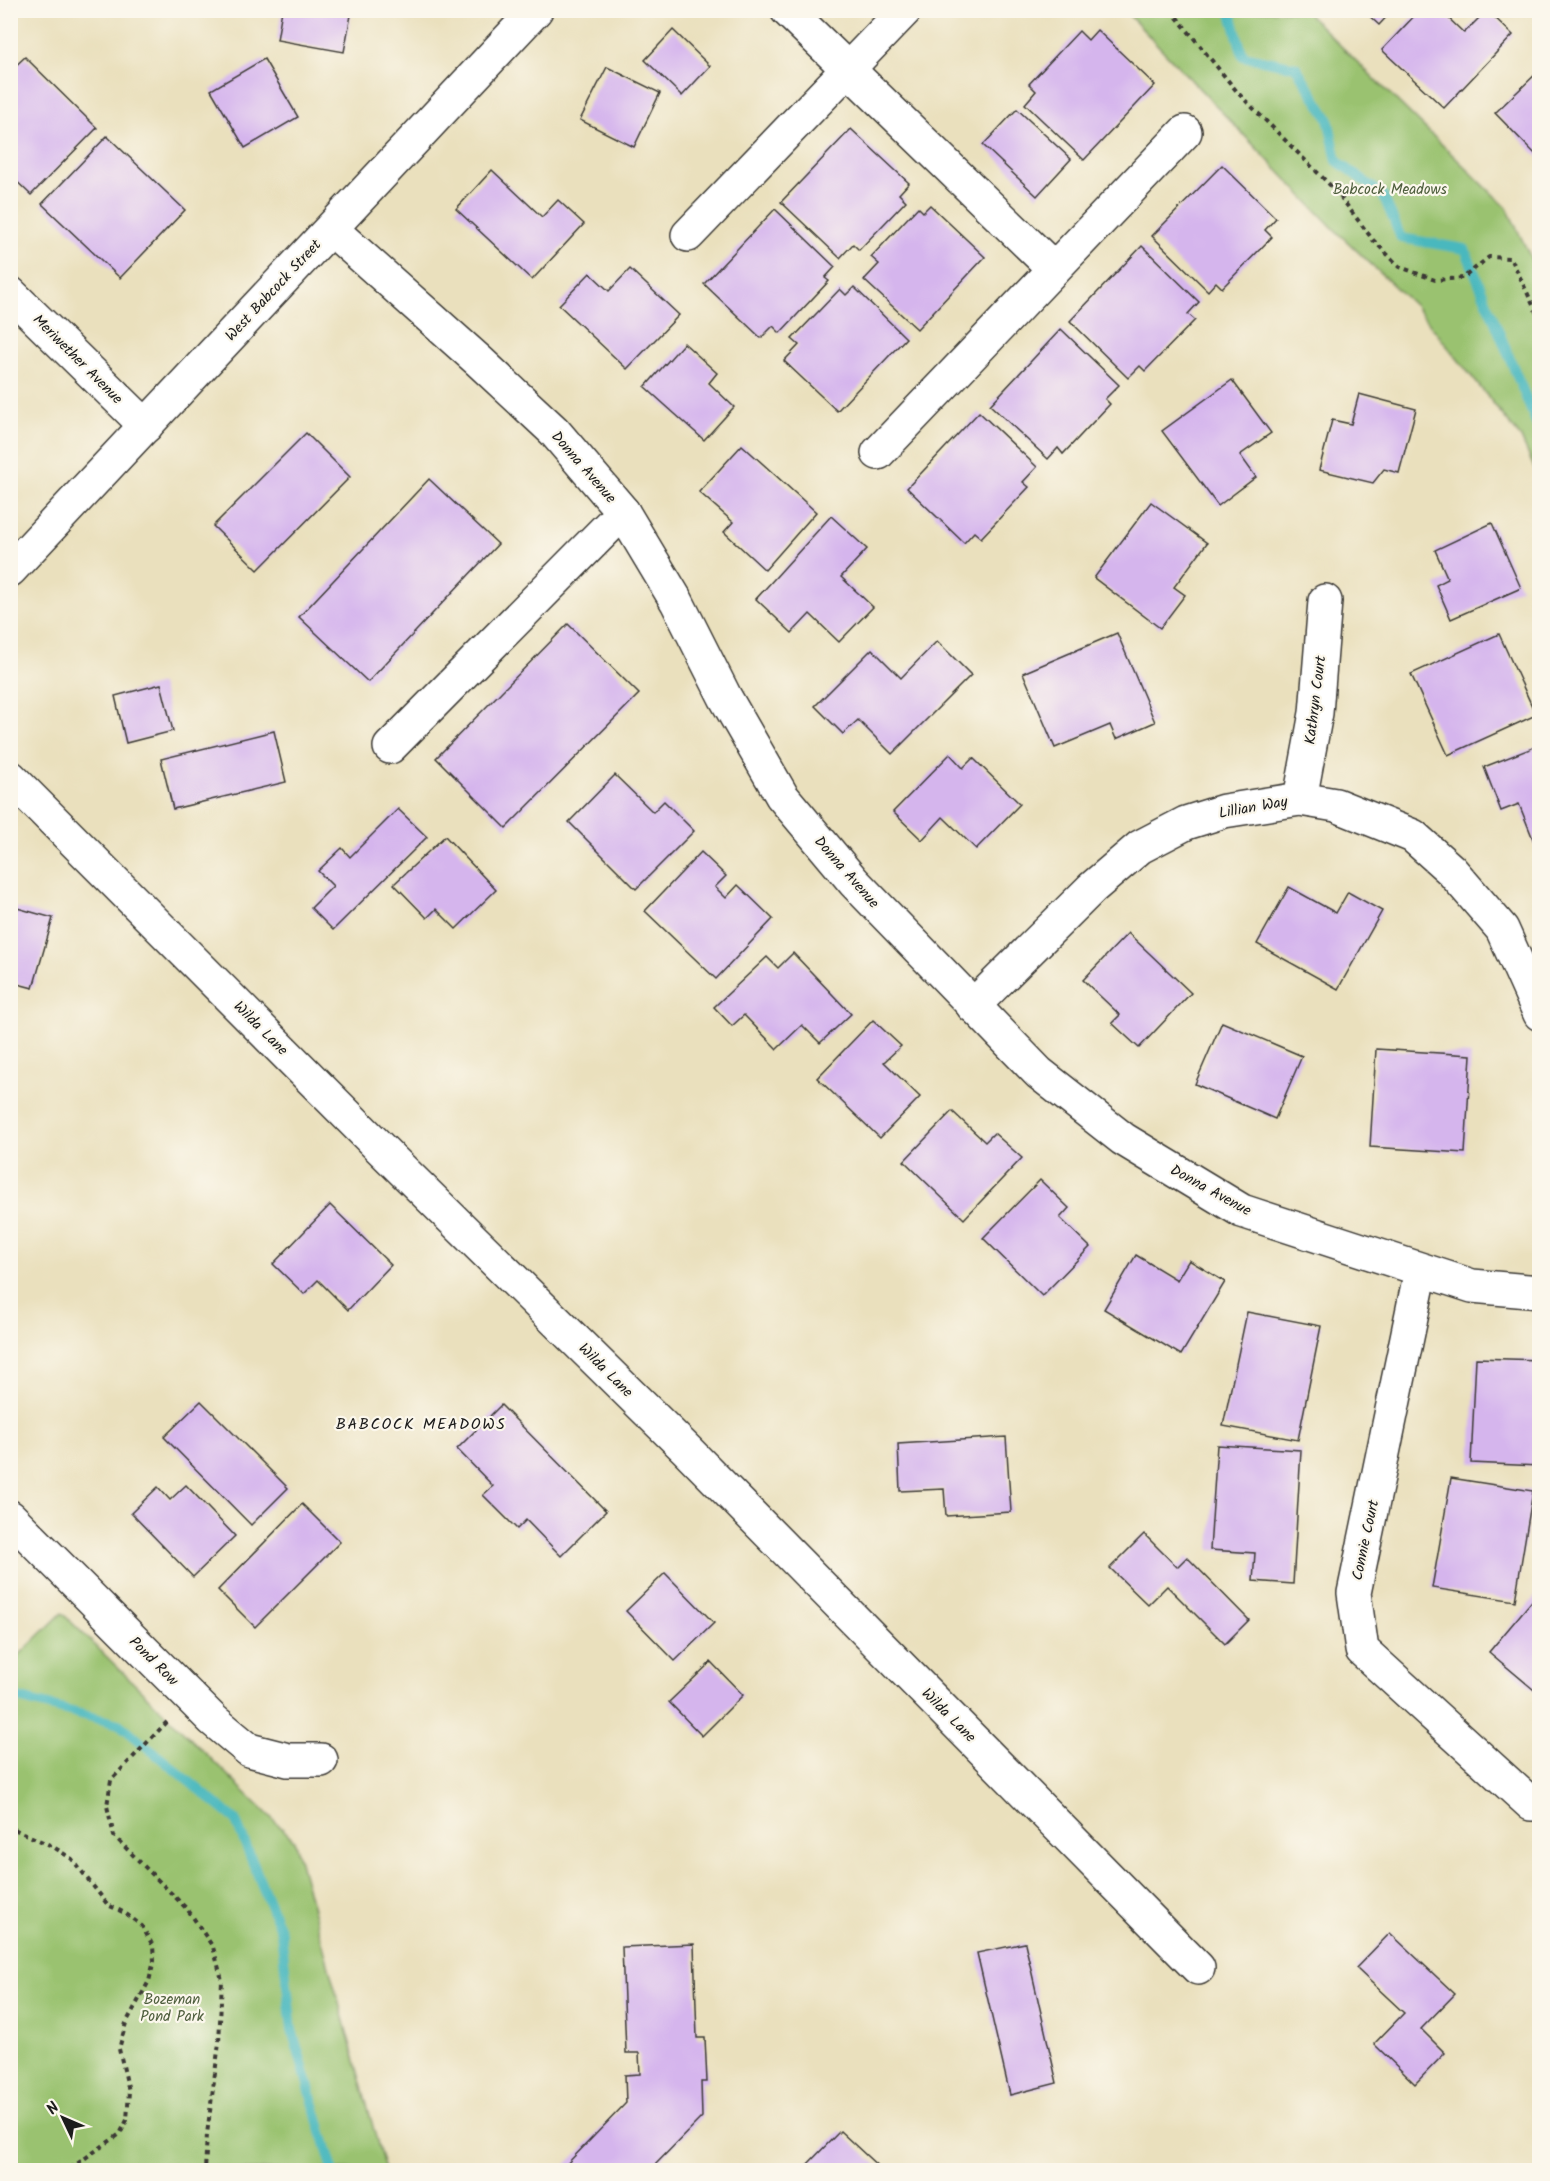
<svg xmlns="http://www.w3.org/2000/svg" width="1550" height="2181" viewBox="0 0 1550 2181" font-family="Kalam,sans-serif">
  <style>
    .green { fill: #9ac26f; stroke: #5b6f46; stroke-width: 1.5 }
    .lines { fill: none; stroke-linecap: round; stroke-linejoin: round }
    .stream { stroke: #48b8be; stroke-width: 10 }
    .building { fill: #d5b5ed }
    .minor-casing { stroke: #3b3934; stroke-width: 36 }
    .tertiary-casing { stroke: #3b3934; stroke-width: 36 }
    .path { stroke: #3b3934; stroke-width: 4; stroke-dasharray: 4.5 4.5; stroke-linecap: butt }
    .minor { stroke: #fff; stroke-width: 33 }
    .tertiary { stroke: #fff; stroke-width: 33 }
    .labels { text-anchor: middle; stroke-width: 4.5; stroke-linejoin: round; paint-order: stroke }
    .park-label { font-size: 15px; fill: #4e5e3d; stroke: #fbf7ec }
    .street-label { font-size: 15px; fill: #1c1c1c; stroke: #fbf7ec }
    .neighbourhood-label { font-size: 16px; letter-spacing: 1.5px; fill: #1c1c1c; stroke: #fbf7ec }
  </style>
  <rect width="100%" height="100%" fill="#fbf7ec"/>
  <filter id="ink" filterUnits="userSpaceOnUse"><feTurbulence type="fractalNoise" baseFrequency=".0167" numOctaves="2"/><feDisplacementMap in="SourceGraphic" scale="12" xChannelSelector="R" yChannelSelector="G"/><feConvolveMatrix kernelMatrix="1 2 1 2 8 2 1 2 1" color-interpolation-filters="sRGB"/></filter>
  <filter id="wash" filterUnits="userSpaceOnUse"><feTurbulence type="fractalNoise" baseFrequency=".008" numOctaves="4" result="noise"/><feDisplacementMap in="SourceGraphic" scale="24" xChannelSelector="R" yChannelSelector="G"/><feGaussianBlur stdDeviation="1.35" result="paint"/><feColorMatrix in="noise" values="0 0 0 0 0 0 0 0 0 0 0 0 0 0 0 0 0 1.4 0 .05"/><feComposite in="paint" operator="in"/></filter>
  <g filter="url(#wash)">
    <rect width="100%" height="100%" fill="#eae0bd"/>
    <g class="green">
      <polygon points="1125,11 1305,11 1507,208 1539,275 1539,479 1521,438 1415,306 1334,229"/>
      <polygon points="62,1613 294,1840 385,2170 11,2170 11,1663"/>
    </g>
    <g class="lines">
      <g class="stream">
        <polyline points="1230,10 1243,56 1296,67 1328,118 1337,161 1383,195 1401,238 1465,249 1540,432"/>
        <polyline points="10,1696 119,1724 235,1819 281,1932 292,2030 333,2170"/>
      </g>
    </g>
    <g id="blocks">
      <g class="building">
        <polygon points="282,10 352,10 344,52 277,40"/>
        <polygon points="1363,10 1393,10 1379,25"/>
        <polygon points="1420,10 1440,10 1464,33 1487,10 1513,35 1444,108 1382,50"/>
        <polygon points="673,30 710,66 682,96 645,60"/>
        <polygon points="1097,30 1155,85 1084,160 1025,104 1036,91 1029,84 1079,31 1088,40"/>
        <polygon points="25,57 97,128 31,195 10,175 10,71"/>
        <polygon points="264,59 298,117 245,148 211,90"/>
        <polygon points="607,67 660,93 634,147 580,120"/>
        <polygon points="1540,70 1540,159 1495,113"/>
        <polygon points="1017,109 1071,159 1037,196 983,145"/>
        <polygon points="851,129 909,183 899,194 906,201 859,250 853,244 840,258 781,202"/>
        <polygon points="107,136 185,210 120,278 42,204"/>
        <polygon points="1222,165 1276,218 1265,230 1272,237 1222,288 1216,282 1208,291 1152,236"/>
        <polygon points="492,170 542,217 558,200 584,224 532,280 456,209"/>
        <polygon points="930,205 985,257 917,329 864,280 879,264 871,257 918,207 923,212"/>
        <polygon points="775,209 835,267 825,278 829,281 780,333 773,326 761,338 704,284"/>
        <polygon points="1142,246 1199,302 1188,314 1195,320 1145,371 1140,366 1128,378 1070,321"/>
        <polygon points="630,269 679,315 627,369 559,305 590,273 609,291"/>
        <polygon points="854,287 906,338 837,411 784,361 799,345 792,339 840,289 846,295"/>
        <polygon points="1061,329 1119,385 1105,399 1110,404 1063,454 1058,448 1048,459 990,405"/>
        <polygon points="684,343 717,373 709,383 734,407 704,440 645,387"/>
        <polygon points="1232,380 1271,433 1240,455 1256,477 1218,506 1162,431"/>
        <polygon points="1359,394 1416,409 1399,473 1384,469 1373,483 1319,470 1332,420 1351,424"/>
        <polygon points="979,412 1037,467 1023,482 1029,487 981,538 974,532 964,543 907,488"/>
        <polygon points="306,433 350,477 258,570 213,526"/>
        <polygon points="742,445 816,512 765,570 724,532 733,522 699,492"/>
        <polygon points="429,479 498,544 368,682 299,617"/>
        <polygon points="1151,502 1207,543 1174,587 1185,595 1160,628 1094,578"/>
        <polygon points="831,516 867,549 841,577 873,607 839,642 810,614 792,633 756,599"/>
        <polygon points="1492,523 1521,588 1451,619 1436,585 1448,579 1435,550"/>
        <polygon points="568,624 639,694 506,828 436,758"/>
        <polygon points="1117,633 1155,722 1116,739 1110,725 1055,748 1023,673"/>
        <polygon points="1499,634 1536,715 1448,755 1411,674"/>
        <polygon points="937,641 971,675 892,754 858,720 843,734 815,706 872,649 901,678"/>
        <polygon points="161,684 173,731 126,743 115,696"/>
        <polygon points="274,731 286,782 173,809 161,759"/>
        <polygon points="1540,745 1540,848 1537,849 1519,804 1501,811 1484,767"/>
        <polygon points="950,754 963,768 973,758 1020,804 976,849 943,817 922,840 893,812"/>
        <polygon points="615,775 653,812 664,801 694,831 636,889 569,822"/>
        <polygon points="398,809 427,837 333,930 311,908 333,886 318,871 342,848 350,857"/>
        <polygon points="445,836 496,890 456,929 436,909 427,918 394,884"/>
        <polygon points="701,852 726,876 715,887 726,898 738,885 773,919 716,979 645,911"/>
        <polygon points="1289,887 1336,913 1348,892 1382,911 1338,989 1257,944"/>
        <polygon points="10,906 53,918 33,988 10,982"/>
        <polygon points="1128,933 1191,993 1139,1048 1112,1023 1120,1015 1083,980"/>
        <polygon points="793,953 851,1014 820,1043 802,1025 777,1049 744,1015 732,1026 714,1007 767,957 778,968"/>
        <polygon points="873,1020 901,1046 884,1062 920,1097 880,1138 817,1078"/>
        <polygon points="1222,1022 1302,1056 1275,1119 1195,1084"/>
        <polygon points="1376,1049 1471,1055 1465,1153 1370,1147"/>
        <polygon points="952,1111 985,1142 994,1133 1022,1158 964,1219 904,1161"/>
        <polygon points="1040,1180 1069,1208 1060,1218 1090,1247 1042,1296 983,1238"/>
        <polygon points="330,1205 391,1265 348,1310 318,1280 304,1294 273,1264"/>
        <polygon points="1136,1255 1177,1280 1189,1260 1225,1282 1181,1355 1104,1309"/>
        <polygon points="1247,1312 1321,1326 1298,1440 1223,1426"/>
        <polygon points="1476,1358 1540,1360 1540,1466 1471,1463"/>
        <polygon points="201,1401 288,1488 251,1525 164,1437"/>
        <polygon points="501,1405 606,1511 561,1556 526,1520 517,1529 483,1495 493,1486 457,1449"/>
        <polygon points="1006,1437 1011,1512 946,1516 944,1489 900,1491 898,1444"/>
        <polygon points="1217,1445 1301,1450 1293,1584 1253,1581 1255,1553 1210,1550"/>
        <polygon points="1451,1478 1533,1491 1515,1601 1432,1588"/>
        <polygon points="186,1485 235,1536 193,1577 131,1513 158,1487 170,1500"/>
        <polygon points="302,1504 340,1542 255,1627 218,1590"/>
        <polygon points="1144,1534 1177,1567 1187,1557 1249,1620 1225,1644 1167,1586 1148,1605 1110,1568"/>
        <polygon points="665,1573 714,1623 675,1661 626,1611"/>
        <polygon points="1536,1596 1540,1599 1540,1695 1489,1652"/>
        <polygon points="711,1662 743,1695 702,1736 669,1702"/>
        <polygon points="1390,1933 1455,1994 1421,2029 1445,2053 1415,2084 1374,2044 1404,2013 1356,1968"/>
        <polygon points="1025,1943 1057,2083 1010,2095 977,1953"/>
        <polygon points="694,1944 697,2038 705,2038 707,2082 701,2082 702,2117 650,2170 561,2170 626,2103 625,2075 640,2074 639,2053 626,2053 622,1947"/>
        <polygon points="840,2131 882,2170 802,2170"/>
      </g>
    </g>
  </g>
  <g filter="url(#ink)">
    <use href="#blocks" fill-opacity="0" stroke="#3b3934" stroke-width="1.5"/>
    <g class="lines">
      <g class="minor-casing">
        <g id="minor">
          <polyline points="787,10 1053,268"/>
          <polyline points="331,229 479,361 554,431 623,512 677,602 725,697 782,796 854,882 1039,1073 1123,1139 1242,1211 1472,1286 1540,1292"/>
          <polyline points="688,235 905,10"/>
          <polyline points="10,293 146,426"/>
          <polyline points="878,453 1185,132"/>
          <polyline points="390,747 623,512"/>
          <polyline points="10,777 380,1148 686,1449 1198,1968"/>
          <polyline points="1300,799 1316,713 1325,601"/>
          <polyline points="973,1006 1092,888 1140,847 1186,823 1224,811 1300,799 1336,805 1413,836 1451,870 1502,929 1540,1014"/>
          <polyline points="1421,1270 1354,1593 1362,1650 1531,1804 1540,1804"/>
          <polyline points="10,1517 213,1720 249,1750 288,1760 321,1760"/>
        </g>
      </g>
      <g class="tertiary-casing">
        <polyline id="tertiary" points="10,570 536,10"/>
      </g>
      <g class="path">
        <polyline points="1171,10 1239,94 1336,191 1373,240 1400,267 1435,280 1463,278 1489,257 1511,258 1540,320"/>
        <polyline points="167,1722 111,1780 107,1806 114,1836 188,1910 213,1947 222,1980 219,2043 207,2134 205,2170"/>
        <polyline points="10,1821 16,1830 52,1846 72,1859 108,1905 125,1913 142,1926 153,1946 154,1961 149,1981 126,2023 119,2049 129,2091 127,2120 120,2134 68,2170"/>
        <polyline points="10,1838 16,1830"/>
      </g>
      <use href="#minor" class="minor"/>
      <use href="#tertiary" class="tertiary"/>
    </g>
  </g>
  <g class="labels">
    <g class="park-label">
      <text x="1390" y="194">Babcock Meadows</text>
      <text x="172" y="2004">Bozeman<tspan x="172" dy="17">Pond Park</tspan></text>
    </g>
    <g class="street-label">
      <text transform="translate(273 290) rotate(-47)" y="5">West Babcock Street</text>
      <text transform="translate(78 359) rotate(45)" y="5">Meriwether Avenue</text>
      <text transform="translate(584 467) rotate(49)" y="5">Donna Avenue</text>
      <text transform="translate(1315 700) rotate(-83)" y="5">Kathryn Court</text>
      <text transform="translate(1253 807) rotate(-10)" y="5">Lillian Way</text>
      <text transform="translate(847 872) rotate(49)" y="5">Donna Avenue</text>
      <text transform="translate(261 1028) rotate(45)" y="5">Wilda Lane</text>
      <text transform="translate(1211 1190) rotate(29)" y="5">Donna Avenue</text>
      <text transform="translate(606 1370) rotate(45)" y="5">Wilda Lane</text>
      <text transform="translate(1365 1540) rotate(-78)" y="5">Connie Court</text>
      <text transform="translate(154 1661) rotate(45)" y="5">Pond Row</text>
      <text transform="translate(949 1715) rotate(45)" y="5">Wilda Lane</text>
    </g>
    <g class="neighbourhood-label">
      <text x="421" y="1429">BABCOCK MEADOWS</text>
    </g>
  </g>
  <rect width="1550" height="2181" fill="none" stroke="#fbf7ec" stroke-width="36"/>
  <g transform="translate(63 2118) rotate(314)" stroke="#fbf7ec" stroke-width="4.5" paint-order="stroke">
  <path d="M0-4.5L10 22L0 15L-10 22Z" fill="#1c1c1c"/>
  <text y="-9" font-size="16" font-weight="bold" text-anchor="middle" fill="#1c1c1c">N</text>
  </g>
</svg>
